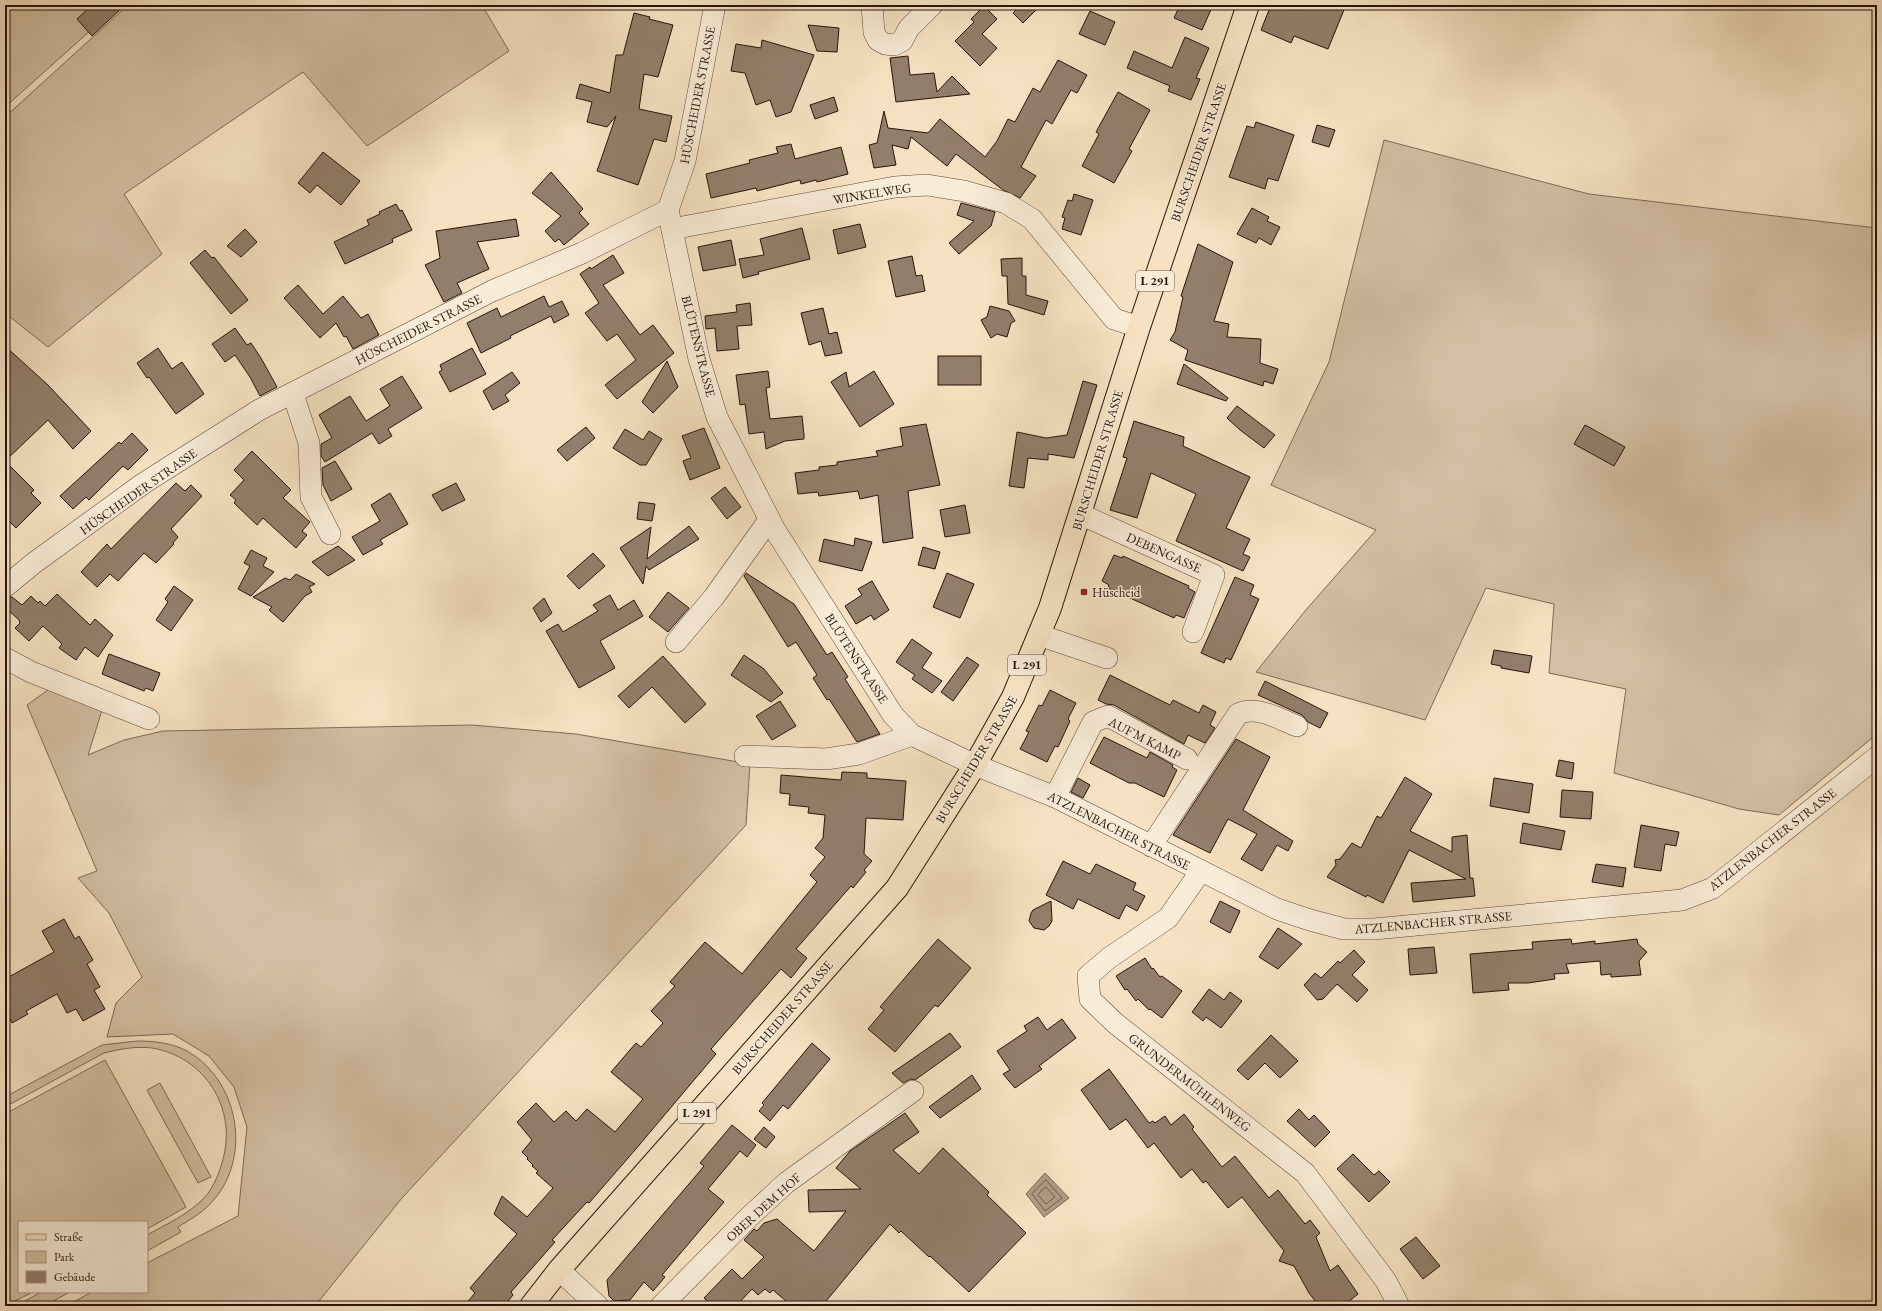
<svg xmlns="http://www.w3.org/2000/svg" width="1882" height="1311" viewBox="0 0 1882 1311" font-family="'EB Garamond',serif">
  <style>
    .green { fill: #d3bfa3; stroke: #7c6958 }
    .water { fill: #af9c84; stroke: #786554 }
    .lines { fill: none; stroke-linecap: round; stroke-linejoin: round }
    .shore { stroke: #6a5848; stroke-width: 1 }
    .building { fill: #927f6b; stroke: #26130c }
    .minor-casing { stroke: #5a473a; stroke-width: 22 }
    .major-casing { stroke: #26130c; stroke-width: 24 }
    .minor { stroke: #f9ecd7; stroke-width: 21 }
    .major { stroke: #f6e2c2; stroke-width: 22 }
    .poi-dot { fill: #8f2418; stroke: #f9ecd7; stroke-width: 1.5 }
    .labels { text-anchor: middle; stroke-width: 3; stroke-linejoin: round; paint-order: stroke }
    .shield { fill: #f9ecd7; stroke: #655449; stroke-width: 1 }
    .shield-label { font-size: 12px; font-weight: bold; fill: #26130c }
    .street-label { font-size: 13px; fill: #26130c; stroke: #f9ecd7 }
    .poi-label { font-size: 13px; fill: #26130c; stroke: #f9ecd7; text-anchor: start }
  </style>
  <rect width="100%" height="100%" fill="#f6e2c2"/>
  <filter id="stains"><feTurbulence type="fractalNoise" baseFrequency=".005" numOctaves="4"/><feColorMatrix values="0 0 0 0 .2 0 0 0 0 .09 0 0 0 0 .02 0 0 0 .5 -.17"/></filter>
  <radialGradient id="worn" r=".72"><stop offset=".6" stop-color="#630" stop-opacity="0"/><stop offset="1" stop-color="#630" stop-opacity=".3"/></radialGradient>
  <g class="green">
    <polygon points="5,5 119,5 5,107"/>
    <polygon points="128,5 482,5 509,51 367,146 303,72 124,194 162,254 48,347 5,313 5,117"/>
    <polygon points="1384,140 1589,194 1877,228 1877,734 1779,815 1739,809 1614,773 1626,689 1549,673 1554,604 1486,588 1425,720 1256,672 1305,611 1376,530 1271,485 1329,362"/>
    <polygon points="52,687 103,707 88,755 124,740 163,731 472,725 576,734 750,764 746,825 402,1198 315,1306 66,1306 92,1292 147,1292 147,1263 238,1216 247,1127 234,1087 209,1056 173,1034 107,1037 116,1003 142,977 109,913 78,878 97,871 27,705"/>
    <path d="M137 1041C154 1041 172 1043 187 1051 240 1081 253 1160 210 1204 201 1214 189 1220 178 1227L181 1232 147 1251V1235C167 1224 189 1214 205 1197 214 1187 220 1171 223 1159 237 1108 205 1057 152 1048 136 1046 120 1049 104 1053L5 1107V1097L102 1045Z"/>
    <polygon points="105,1060 186,1207 147,1229 147,1222 19,1222 19,1292 33,1292 5,1306 5,1114"/>
    <polygon points="160,1083 211,1177 198,1183 147,1090"/>
    <polygon points="41,1292 70,1292 44,1306 16,1306"/>
  </g>
  <polygon class="water" points="1045,1173 1069,1198 1044,1217 1026,1194"/>
  <g class="lines">
    <g class="shore">
      <polygon points="1046,1180 1062,1198 1045,1211 1032,1194"/>
      <polygon points="1046,1187 1055,1197 1046,1204 1038,1195"/>
    </g>
  </g>
  <g class="building">
    <polygon points="92,5 125,5 92,36 77,19"/>
    <polygon points="1021,5 1041,5 1023,23 1013,13"/>
    <polygon points="1180,5 1213,5 1202,30 1174,18"/>
    <polygon points="1271,5 1346,5 1328,49 1294,36 1291,43 1261,30"/>
    <polygon points="984,6 997,19 982,34 997,48 980,66 955,41 974,22 971,19"/>
    <polygon points="1090,11 1115,22 1105,45 1079,34"/>
    <polygon points="634,13 650,17 649,19 673,25 658,77 644,74 639,109 672,116 666,142 654,139 638,185 597,171 616,116 607,127 587,122 592,102 576,98 580,84 610,93 616,55 623,55"/>
    <polygon points="808,25 839,28 837,52 817,51"/>
    <polygon points="1185,37 1209,48 1196,78 1200,79 1191,100 1168,91 1170,86 1127,68 1134,51 1172,68"/>
    <polygon points="762,40 814,55 791,112 776,117 770,100 756,105 745,73 731,71 736,44 761,48"/>
    <polygon points="908,56 910,75 934,73 937,92 952,76 970,94 896,102 890,58"/>
    <polygon points="1058,60 1087,75 1077,93 1071,90 1052,124 1046,120 1021,167 1036,176 1020,198 1003,190 956,154 947,166 911,137 908,149 892,145 896,165 874,168 869,145 877,143 884,111 888,128 928,133 940,119 985,157 997,141 1008,119 1015,122 1033,88 1040,92"/>
    <polygon points="1118,92 1150,110 1129,149 1132,151 1114,183 1082,166 1099,134 1096,132"/>
    <polygon points="834,97 838,111 815,119 810,105"/>
    <polygon points="1256,122 1294,135 1278,181 1268,178 1265,189 1229,177 1247,126 1254,128"/>
    <polygon points="1317,125 1335,130 1329,147 1312,142"/>
    <polygon points="791,144 795,159 841,147 848,174 817,182 816,180 801,184 800,180 757,191 756,188 711,198 706,174 750,163 749,160 778,153 776,147"/>
    <polygon points="323,152 360,181 341,205 317,185 310,193 298,183"/>
    <polygon points="551,172 583,209 579,213 589,224 564,245 559,239 555,242 545,231 561,216 532,193"/>
    <polygon points="1074,194 1093,200 1081,235 1062,229 1065,218 1062,217 1068,200 1072,201"/>
    <polygon points="961,203 995,212 991,226 959,254 949,243 974,221 957,215"/>
    <polygon points="396,204 400,211 402,210 412,230 392,239 393,242 345,264 334,242 369,225 367,220 380,214 379,212"/>
    <polygon points="1252,208 1269,217 1267,221 1280,227 1271,245 1259,238 1256,243 1237,234"/>
    <polygon points="516,219 519,236 477,242 489,269 457,283 462,293 444,302 425,265 440,258 436,231"/>
    <polygon points="860,224 866,247 838,254 833,230"/>
    <polygon points="802,228 810,259 758,272 759,274 743,278 739,259 764,255 760,239"/>
    <polygon points="245,229 257,242 241,257 227,246"/>
    <polygon points="731,240 736,265 703,271 698,247"/>
    <polygon points="1198,244 1233,262 1214,321 1229,324 1227,337 1261,339 1260,363 1278,369 1273,384 1264,381 1263,386 1185,360 1188,350 1170,340 1175,332 1183,297 1181,296"/>
    <polygon points="205,250 212,258 214,257 248,300 231,314 190,263"/>
    <polygon points="613,255 624,273 603,285 640,335 653,325 674,353 617,399 605,385 636,360 617,334 607,341 585,313 599,303 580,274 590,267 591,269"/>
    <polygon points="912,256 916,276 922,275 925,291 896,297 888,261"/>
    <polygon points="1022,258 1022,276 1026,276 1026,295 1048,301 1044,315 1008,304 1007,276 1002,276 1001,259"/>
    <polygon points="298,285 323,314 343,296 361,318 368,314 379,335 353,349 346,336 344,337 336,323 320,338 284,298"/>
    <polygon points="544,296 549,307 562,301 569,315 554,323 551,316 510,336 511,338 481,353 467,323 497,308 501,317"/>
    <polygon points="750,303 752,325 737,326 739,349 717,351 715,328 706,329 705,316 737,312 736,305"/>
    <polygon points="990,306 1009,311 1015,321 1011,323 1007,337 997,334 991,338 981,320 987,317"/>
    <polygon points="823,308 829,334 837,332 842,353 825,356 821,341 809,345 801,313"/>
    <polygon points="235,328 247,345 251,343 261,358 277,387 260,396 250,377 235,355 225,362 212,344"/>
    <polygon points="5,346 48,385 91,431 73,449 48,420 5,461 34,490 31,493 41,503 16,528 5,517"/>
    <polygon points="158,348 172,369 182,362 204,394 176,414 149,377 147,378 137,363"/>
    <polygon points="472,348 486,374 450,392 439,372 442,370 440,365"/>
    <rect x="938" y="356" width="43" height="29"/>
    <polygon points="667,361 678,387 653,413 642,402"/>
    <polygon points="1184,364 1228,398 1226,401 1177,384"/>
    <polygon points="768,371 770,387 766,388 770,419 802,416 804,435 804,439 785,441 766,449 764,432 749,434 745,404 740,405 736,375"/>
    <polygon points="874,371 894,404 860,427 831,382 846,372 849,387"/>
    <polygon points="512,372 520,383 505,395 509,401 493,410 483,391"/>
    <polygon points="402,376 422,408 388,429 392,436 379,444 372,433 325,462 321,456 321,444 332,438 319,415 350,396 366,421 390,406 380,389"/>
    <polygon points="1083,381 1097,385 1074,458 1048,454 1048,460 1028,458 1024,488 1009,486 1017,432 1046,438 1067,435"/>
    <polygon points="1237,406 1275,435 1264,448 1240,430 1227,418"/>
    <polygon points="1134,421 1184,437 1183,446 1250,477 1226,528 1250,539 1243,554 1250,557 1243,571 1176,541 1196,494 1151,473 1137,518 1110,510 1127,458 1123,457"/>
    <polygon points="926,424 940,485 908,491 913,538 883,543 878,495 860,499 858,491 819,496 818,492 798,494 795,473 819,470 819,467 837,465 837,462 878,456 876,451 903,446 900,428"/>
    <polygon points="1585,425 1625,447 1614,466 1574,444"/>
    <polygon points="586,427 595,438 567,461 557,450"/>
    <polygon points="704,428 720,468 690,480 683,461 691,458 682,436"/>
    <polygon points="625,429 643,440 649,431 662,439 646,465 640,465 613,448"/>
    <polygon points="132,433 148,450 128,470 123,466 89,500 86,497 73,509 60,496 119,442 121,444"/>
    <polygon points="252,451 291,490 283,498 310,522 302,531 307,535 296,548 263,518 257,525 234,503 236,500 230,495 244,480 234,470"/>
    <polygon points="335,461 352,489 331,501 323,485 322,468"/>
    <polygon points="176,483 185,491 191,485 202,496 171,529 178,537 173,543 174,544 156,563 144,553 118,581 110,574 97,587 81,572 107,544 111,549"/>
    <polygon points="456,483 465,500 442,511 432,495"/>
    <polygon points="725,487 741,507 727,519 711,498"/>
    <polygon points="390,493 408,524 380,540 383,544 363,555 352,537 380,521 371,505"/>
    <polygon points="639,502 655,504 652,521 637,519"/>
    <polygon points="965,505 970,533 945,537 940,510"/>
    <polygon points="689,526 699,539 649,570 646,566 643,584 620,548 651,527 647,559"/>
    <polygon points="855,538 872,542 862,571 819,561 824,539 854,546"/>
    <polygon points="338,546 355,560 328,576 312,562"/>
    <polygon points="923,547 940,552 935,569 918,565"/>
    <polygon points="251,550 267,558 263,566 274,572 251,596 238,589 250,566 244,563"/>
    <polygon points="593,553 605,566 579,589 567,576"/>
    <polygon points="1114,555 1122,558 1123,556 1189,586 1188,588 1195,592 1184,618 1176,615 1174,618 1108,588 1109,585 1102,581"/>
    <polygon points="746,573 794,604 827,655 832,652 848,677 845,679 880,734 857,742 829,699 827,700 813,678 817,675 796,642 788,647 744,576"/>
    <polygon points="947,573 974,584 960,618 933,607"/>
    <polygon points="296,574 315,584 309,587 312,592 305,596 283,622 269,610 272,607 253,597 285,578 290,580"/>
    <polygon points="1235,577 1254,585 1250,595 1259,599 1231,660 1226,658 1224,663 1201,653"/>
    <polygon points="872,581 889,610 874,620 871,615 856,624 845,606 862,595 858,589"/>
    <polygon points="174,586 193,600 171,631 156,620 168,602 165,599"/>
    <polygon points="668,592 689,608 668,632 649,617"/>
    <polygon points="57,594 90,625 95,619 113,635 98,657 85,647 76,660 59,648 62,644 43,626 29,641 15,628 20,623 19,620 5,607 5,599 12,597 22,605 31,596 38,603 40,601 45,606"/>
    <polygon points="610,595 618,610 634,600 643,616 600,641 615,668 579,688 546,631 558,624 563,632 598,611 593,605"/>
    <polygon points="544,598 552,613 541,622 533,608"/>
    <polygon points="912,639 932,653 922,668 942,681 932,693 912,679 915,675 896,662"/>
    <polygon points="1494,650 1532,656 1529,673 1501,668 1501,666 1491,664"/>
    <polygon points="109,654 160,673 153,691 146,688 144,691 102,674"/>
    <polygon points="744,655 764,669 783,693 771,702 731,675"/>
    <polygon points="663,656 706,704 685,723 652,687 629,708 618,696"/>
    <polygon points="967,657 979,665 953,701 941,692"/>
    <polygon points="1110,675 1170,705 1173,700 1199,713 1203,705 1216,712 1210,725 1215,728 1205,743 1188,735 1184,744 1114,705 1106,704 1098,700"/>
    <polygon points="1265,681 1328,713 1320,728 1308,722 1302,715 1258,695"/>
    <polygon points="1050,690 1076,703 1068,719 1070,721 1058,747 1055,746 1047,762 1020,749 1029,732 1026,731 1039,705 1042,706"/>
    <polygon points="780,701 796,726 772,740 756,716"/>
    <polygon points="1104,737 1147,758 1150,752 1173,765 1172,767 1177,770 1164,797 1135,783 1129,783 1090,763"/>
    <polygon points="1236,739 1270,757 1243,810 1293,841 1288,851 1277,845 1262,871 1241,859 1257,834 1228,819 1210,853 1173,835"/>
    <polygon points="1559,760 1574,763 1572,779 1556,776"/>
    <polygon points="842,772 867,773 867,778 906,781 903,820 866,818 864,854 872,861 864,870 866,872 853,888 851,886 796,949 807,958 791,978 781,969 711,1049 716,1054 635,1150 589,1203 587,1202 552,1240 555,1242 511,1292 513,1295 504,1306 464,1306 475,1293 470,1288 517,1234 494,1214 502,1196 527,1217 553,1188 536,1173 538,1171 532,1166 533,1165 527,1159 528,1158 522,1152 532,1140 517,1122 536,1103 554,1122 566,1111 576,1121 587,1109 615,1132 643,1099 611,1072 636,1043 641,1047 663,1023 651,1011 675,986 670,982 705,942 742,974 817,882 810,875 825,857 815,848 823,838 825,815 808,813 809,807 789,805 790,794 780,793 781,775 841,780"/>
    <polygon points="1405,777 1432,794 1410,831 1452,852 1452,837 1467,835 1470,878 1473,878 1475,896 1413,902 1411,883 1466,879 1409,850 1383,903 1367,895 1366,897 1327,877 1336,865 1335,860 1340,859 1352,843 1361,848 1377,816 1381,818"/>
    <polygon points="1078,778 1090,785 1083,798 1071,792"/>
    <polygon points="1494,778 1533,784 1529,813 1490,806"/>
    <polygon points="1562,790 1593,792 1591,819 1560,817"/>
    <polygon points="1523,823 1565,831 1561,850 1520,843"/>
    <polygon points="1641,825 1679,832 1676,846 1665,844 1661,871 1634,867"/>
    <polygon points="1063,861 1090,874 1096,864 1136,883 1133,890 1145,896 1137,911 1126,905 1119,919 1078,899 1073,909 1046,895"/>
    <polygon points="1596,864 1626,868 1623,887 1592,882"/>
    <polygon points="1051,901 1052,921 1049,926 1044,930 1034,928 1029,921 1031,913 1033,910"/>
    <polygon points="1220,901 1240,911 1230,933 1210,922"/>
    <polygon points="64,919 75,939 79,936 93,960 87,964 100,987 94,990 105,1009 83,1021 76,1009 67,1013 57,994 26,1011 28,1014 12,1023 5,1009 5,979 54,952 42,931"/>
    <polygon points="1278,928 1302,944 1278,969 1259,957"/>
    <polygon points="938,939 971,968 938,1007 935,1005 895,1052 868,1029 884,1010 880,1007"/>
    <polygon points="1571,939 1572,944 1595,941 1595,944 1637,939 1638,944 1647,952 1639,961 1641,975 1611,977 1611,974 1601,975 1600,961 1566,964 1569,973 1554,974 1555,979 1528,983 1508,983 1509,990 1473,993 1470,954 1533,949 1532,942"/>
    <polygon points="1434,947 1437,973 1410,975 1408,949"/>
    <polygon points="1354,950 1365,962 1352,975 1368,990 1357,1002 1337,984 1323,999 1317,1000 1304,985 1315,973 1321,978 1338,961 1340,963"/>
    <polygon points="1145,958 1152,969 1153,968 1160,977 1162,976 1182,991 1162,1018 1150,1009 1149,1010 1138,999 1136,1001 1127,989 1125,990 1116,976"/>
    <polygon points="1209,989 1224,1000 1230,992 1242,1001 1221,1028 1206,1017 1203,1021 1192,1012"/>
    <polygon points="1038,1017 1047,1030 1062,1019 1076,1038 1039,1066 1042,1069 1015,1088 1003,1074 1010,1070 997,1051 1027,1031 1024,1026"/>
    <polygon points="950,1033 961,1047 915,1080 911,1079 903,1083 892,1073"/>
    <polygon points="1271,1035 1298,1061 1280,1078 1265,1063 1248,1080 1237,1070"/>
    <polygon points="812,1043 830,1059 788,1109 783,1105 770,1121 759,1111 764,1105 762,1103"/>
    <polygon points="1109,1069 1149,1123 1153,1121 1155,1123 1165,1116 1171,1125 1184,1114 1194,1127 1192,1129 1222,1167 1235,1156 1269,1198 1278,1190 1305,1224 1310,1220 1320,1233 1316,1237 1330,1271 1338,1265 1358,1294 1343,1306 1319,1306 1309,1293 1294,1266 1279,1261 1284,1251 1242,1197 1228,1208 1206,1181 1203,1183 1192,1169 1181,1178 1154,1143 1148,1148 1126,1119 1110,1130 1081,1090"/>
    <polygon points="972,1075 981,1089 940,1118 929,1107"/>
    <polygon points="1299,1109 1309,1120 1314,1115 1330,1132 1315,1147 1287,1121"/>
    <polygon points="905,1113 919,1132 893,1150 919,1174 943,1148 989,1192 987,1195 1026,1233 969,1292 930,1256 929,1257 901,1231 899,1233 890,1224 822,1306 792,1306 773,1290 770,1293 765,1289 758,1295 752,1289 736,1306 713,1306 704,1298 732,1269 742,1279 764,1257 744,1240 754,1229 757,1231 764,1223 777,1219 814,1251 846,1211 809,1212 808,1190 861,1189 836,1168 850,1151"/>
    <polygon points="732,1125 756,1145 747,1157 740,1151 708,1189 724,1202 662,1275 665,1277 653,1291 644,1282 630,1300 614,1301 609,1296 607,1280 700,1171 704,1166 700,1163"/>
    <polygon points="764,1127 775,1137 766,1148 754,1139"/>
    <polygon points="1353,1154 1374,1175 1379,1171 1390,1182 1369,1202 1337,1169"/>
    <polygon points="1416,1237 1440,1266 1423,1279 1400,1249"/>
  </g>
  <g class="lines">
    <g class="minor-casing">
      <g id="minor">
        <polyline points="872,5 874,32 878,40 885,44 894,45 902,41 909,28 932,5"/>
        <polyline points="668,210 699,359 717,417 775,530 893,715 912,735 975,765 1055,797 1277,909 1310,920 1344,929 1374,929 1682,900 1713,888 1877,757"/>
        <polyline points="672,229 895,187 927,185 964,191 1006,203 1032,219 1114,319 1139,327"/>
        <polyline points="293,394 309,443 311,497 330,534"/>
        <polyline points="1080,514 1214,575 1193,632"/>
        <polyline points="5,587 34,563 144,483 259,410 492,291 582,253 668,210 685,161 715,5"/>
        <polyline points="1039,635 1107,658"/>
        <polyline points="676,642 714,597 769,520"/>
        <polyline points="5,658 31,672 149,719"/>
        <polyline points="745,756 826,759 859,754 912,735"/>
        <polyline points="1055,797 1093,722 1108,716 1187,759"/>
        <path d="M1151 846 1238 714C1257 705 1279 719 1297 726"/>
        <polyline points="1201,871 1168,918 1109,958 1088,976 1090,999 1115,1023 1305,1173 1386,1281 1399,1306"/>
        <polyline points="559,1270 598,1306"/>
        <polyline points="661,1306 748,1218 786,1183 913,1091"/>
      </g>
    </g>
    <g class="major-casing">
      <polyline id="major" points="531,1306 559,1270 897,888 975,765 1013,697 1050,608 1139,327 1248,5"/>
    </g>
    <use href="#minor" class="minor"/>
    <use href="#major" class="major"/>
  </g>
  <rect class="poi-dot" x="1080" y="588" width="8" height="8" rx="2"/>
  <g class="labels">
    <g class="shield">
      <rect x="1136" y="271" width="38" height="20" rx="3"/>
      <rect x="1008" y="655" width="38" height="20" rx="3"/>
      <rect x="678" y="1103" width="38" height="20" rx="3"/>
    </g>
    <g class="shield-label">
      <text x="1155" y="285">L 291</text>
      <text x="1027" y="669">L 291</text>
      <text x="697" y="1117">L 291</text>
    </g>
    <g class="street-label">
      <text transform="translate(697 95) rotate(-79)" y="5">HÜSCHEIDER STRASSE</text>
      <text transform="translate(1198 152) rotate(-71)" y="5">BURSCHEIDER STRASSE</text>
      <text transform="translate(872 193) rotate(-9)" y="5">WINKELWEG</text>
      <text transform="translate(418 329) rotate(-27)" y="5">HÜSCHEIDER STRASSE</text>
      <text transform="translate(699 346) rotate(76)" y="5">BLÜTENSTRASSE</text>
      <text transform="translate(1097 460) rotate(-73)" y="5">BURSCHEIDER STRASSE</text>
      <text transform="translate(138 491) rotate(-35)" y="5">HÜSCHEIDER STRASSE</text>
      <text transform="translate(1164 552) rotate(24)" y="5">DEBENGASSE</text>
      <text transform="translate(857 658) rotate(57)" y="5">BLÜTENSTRASSE</text>
      <text transform="translate(1145 738) rotate(27)" y="5">AUF'M KAMP</text>
      <text transform="translate(976 759) rotate(-59)" y="5">BURSCHEIDER STRASSE</text>
      <text transform="translate(1119 830) rotate(27)" y="5">ATZLENBACHER STRASSE</text>
      <text transform="translate(1772 839) rotate(-38)" y="5">ATZLENBACHER STRASSE</text>
      <text transform="translate(1433 922) rotate(-5)" y="5">ATZLENBACHER STRASSE</text>
      <text transform="translate(782 1017) rotate(-49)" y="5">BURSCHEIDER STRASSE</text>
      <text transform="translate(1190 1082) rotate(38)" y="5">GRUNDERMÜHLENWEG</text>
      <text transform="translate(763 1207) rotate(-42)" y="5">OBER DEM HOF</text>
    </g>
    <g class="poi-label">
      <text x="1092" y="597">Hüscheid</text>
    </g>
  </g>
  <rect width="1882" height="1311" fill="none" stroke="#f6e2c2" stroke-width="20"/>
  <rect x="6" y="6" width="1870" height="1299" fill="none" stroke="#26130c" stroke-width="2"/>
  <rect x="10" y="10" width="1862" height="1291" fill="none" stroke="#26130c"/>
  <rect x="18" y="1221" width="130" height="72" fill="#f9ecd7" stroke="#a59586"/>
  <rect x="26" y="1234" width="20" height="6" fill="#f6e2c2" stroke="#a59586"/>
  <text x="54" y="1241" font-size="12" fill="#26130c">Straße</text>
  <rect x="26" y="1251" width="20" height="12" fill="#d3bfa3" stroke="#a59586"/>
  <text x="54" y="1261" font-size="12" fill="#26130c">Park</text>
  <rect x="26" y="1271" width="20" height="12" fill="#927f6b" stroke="#a59586"/>
  <text x="54" y="1281" font-size="12" fill="#26130c">Gebäude</text>
  <rect width="100%" height="100%" filter="url(#stains)"/>
  <rect width="100%" height="100%" fill="url(#worn)"/>
</svg>
